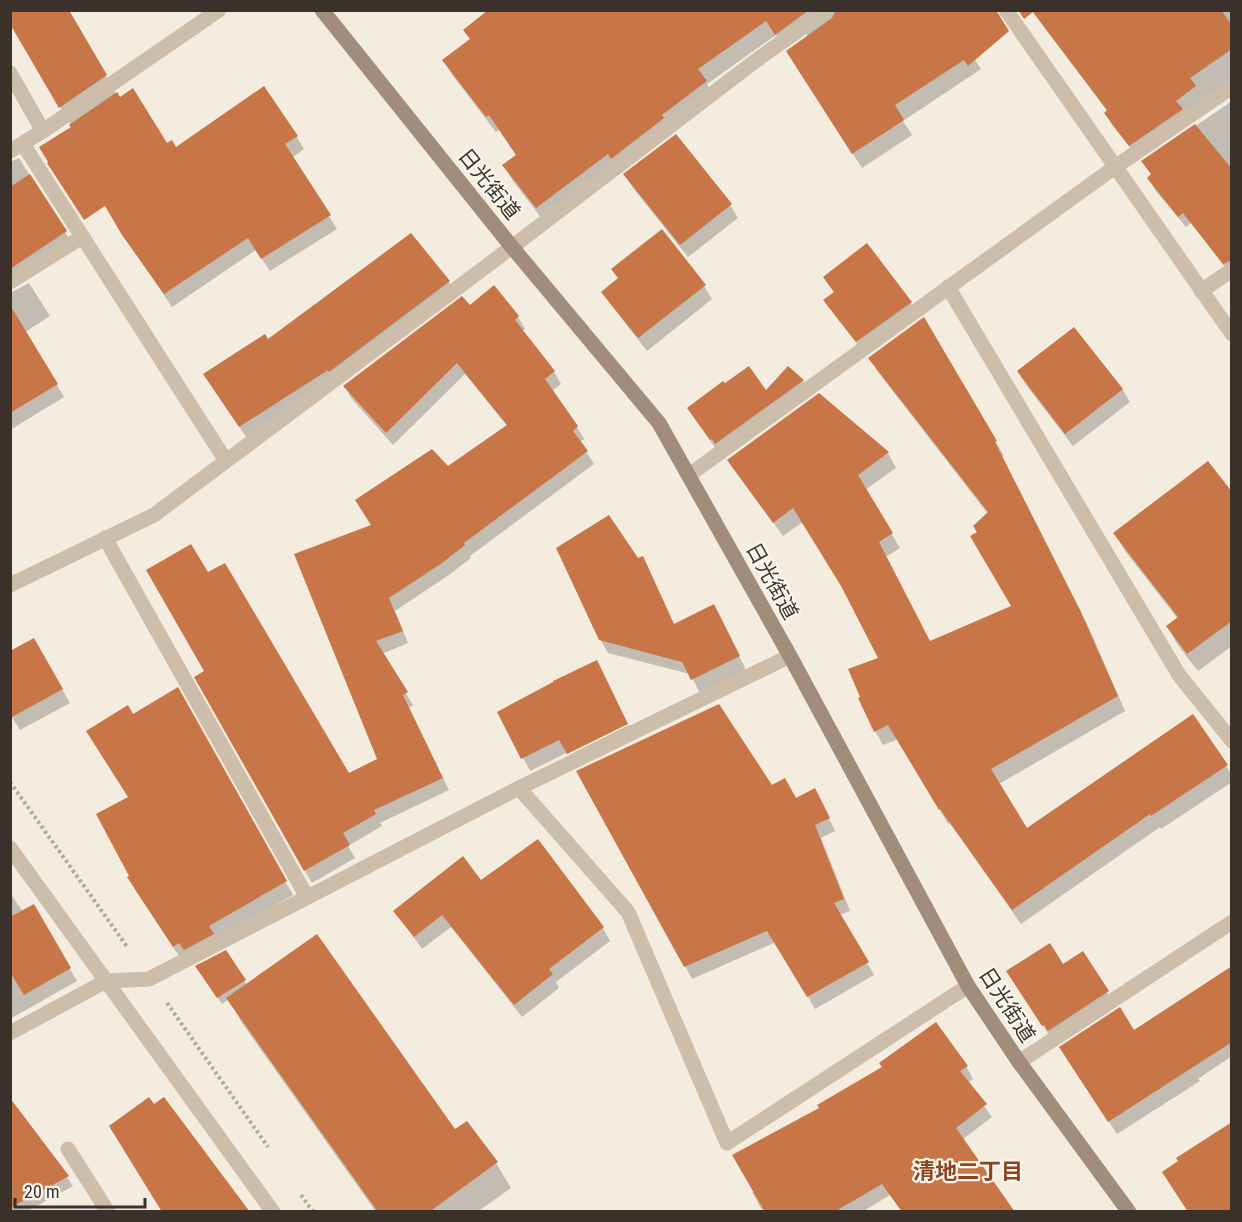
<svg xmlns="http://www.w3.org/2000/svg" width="1242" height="1222" viewBox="0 0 1242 1222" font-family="'Roboto Condensed','Noto Sans JP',sans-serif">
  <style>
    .shadow { fill: #0003 }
    .building { fill: #c87648 }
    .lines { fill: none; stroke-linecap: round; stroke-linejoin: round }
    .path { stroke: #b8a894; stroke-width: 4; stroke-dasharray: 3 3; stroke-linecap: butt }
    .street { stroke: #ccbeaa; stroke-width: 15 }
    .secondary { stroke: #a08d7b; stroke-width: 15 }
    .labels { text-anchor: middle; stroke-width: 4.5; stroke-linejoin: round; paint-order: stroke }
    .street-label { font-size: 21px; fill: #3a312a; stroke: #fbf6ec }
    .neighbourhood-label { font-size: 22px; font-weight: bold; fill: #8b4621; stroke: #fbf6ec }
  </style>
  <rect width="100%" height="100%" fill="#f3ecdf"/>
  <g class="shadow">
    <polygon points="68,10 119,99 167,145 176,150 296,136 304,149 292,158 337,229 270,271 256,250 172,307 132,248 117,204 10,21"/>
    <polygon points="622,10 942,10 981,69 903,121 912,135 862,168 796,67 808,36 806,34 785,49 776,35 707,84 714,97 670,130 672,134 621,173 545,223 513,181 504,166 517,156 499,130 496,132 453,76 444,61"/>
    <polygon points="1031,10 1232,10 1232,91 1137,156 1112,125 1105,113 1108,112"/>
    <polygon points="1232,101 1232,275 1231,275 1191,223 1186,227 1155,190 1149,178 1152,176 1143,162"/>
    <polygon points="19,158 73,245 10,288 10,162"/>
    <polygon points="625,175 730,205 738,218 688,257 633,188"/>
    <polygon points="411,235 449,282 456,294 247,438 205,375 268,341"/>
    <polygon points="613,269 704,286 712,299 647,351 611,305 603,292 619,280"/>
    <polygon points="825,278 911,303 918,315 865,354 833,313 825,300 834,293"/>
    <polygon points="29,283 50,316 25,332 64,397 10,430 10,293"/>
    <polygon points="469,307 518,317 525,329 522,331 554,372 561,384 552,391 577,427 584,439 580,442 594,464 470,556 471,558 449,575 395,611 408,643 382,654 413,705 409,708 449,790 380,823 382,826 348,846 355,858 312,883 196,677 206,672 207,574 348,775 379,760 372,526 448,468 508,427 465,374 393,445 351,398 345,386"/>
    <polygon points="923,319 1004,456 1002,457 1088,626 1125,711 999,784 1027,831 1226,766 1232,775 1232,782 1161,829 1160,827 1021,924 950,823 948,824 898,739 883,745 875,731 880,659 846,592 803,522 783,536 729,460 819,395 888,453 896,468 865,490 900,548 886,557 930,642 1013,607 979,533 988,514 878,372 870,358"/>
    <polygon points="1018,372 1122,389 1130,402 1073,446 1026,385"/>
    <polygon points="803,381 810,393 718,452 688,408 766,392"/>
    <polygon points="1232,494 1232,646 1198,671 1177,644 1168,627 1178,619 1125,551 1115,534"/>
    <polygon points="721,619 746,670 700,693 690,674 608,653 600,639 674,625"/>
    <polygon points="34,640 70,703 20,730 10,714"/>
    <polygon points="597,662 627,723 530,771 499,712"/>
    <polygon points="177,689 293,895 181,959 136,891 131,877 130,798 133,716"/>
    <polygon points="629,725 635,737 576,766 569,755"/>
    <polygon points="578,772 771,787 796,800 821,802 835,831 821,838 850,911 839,915 874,975 815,1009 776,942 692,979"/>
    <polygon points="538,841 603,928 610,941 556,982 559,988 522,1017 451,927 422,949 395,911 481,882"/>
    <polygon points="10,893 23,912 33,906 77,981 10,1019"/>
    <polygon points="1082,953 1115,1005 1051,1038 1016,985 1063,966"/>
    <polygon points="1232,967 1232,1056 1198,1079 1200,1081 1117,1134 1069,1061 1134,1032"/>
    <polygon points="201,973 244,981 247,985 455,1131 467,1123 496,1163 511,1188 477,1212 376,1212 242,1023 229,999 222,1004"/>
    <polygon points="966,1066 973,1079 967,1083 992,1117 890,1195 862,1212 763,1212 752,1192"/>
    <polygon points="29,1124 73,1186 26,1212 10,1212 10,1138"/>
  </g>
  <g class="building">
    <polygon points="10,10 69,10 107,75 59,108 10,24"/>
    <polygon points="488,10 809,10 775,35 766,21 698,69 707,81 662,115 664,118 611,159 608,154 536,208 502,165 516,155 489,115 486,117 442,60 470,39 463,30"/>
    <polygon points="836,10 996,10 1009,31 968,66 964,60 895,105 904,120 852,154 786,51 832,18"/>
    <polygon points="1018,10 1221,10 1232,25 1232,49 1190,78 1196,86 1176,101 1183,109 1129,146 1104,113 1107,110 1033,12 1024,19"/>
    <polygon points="264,86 298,136 285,144 331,215 261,259 248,238 164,294 122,235 105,206 84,220 47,163 48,162 39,147 71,127 69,125 117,92 120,97 133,88 167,143 172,140 176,147"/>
    <polygon points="1195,124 1232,169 1232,260 1223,264 1183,213 1178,217 1147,178 1151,174 1141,161"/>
    <polygon points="676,134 732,204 680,245 623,174"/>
    <polygon points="30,174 67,231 10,269 10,187"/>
    <polygon points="662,229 706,285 638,338 601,292 618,278 611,269"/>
    <polygon points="411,233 450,281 329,372 328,370 239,427 203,374 265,334 268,339"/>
    <polygon points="867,243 912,302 856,342 823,300 834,292 823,277"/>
    <polygon points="494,285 519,316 515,320 555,371 545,379 578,426 573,431 588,451 464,543 465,545 442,563 389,598 403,631 376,641 408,692 403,695 443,778 374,810 376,814 343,833 350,845 304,871 194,677 204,671 146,570 191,544 208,572 225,563 349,773 377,759 294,554 371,525 355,500 432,449 448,466 507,425 457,363 386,433 343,386 462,296 470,305"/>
    <polygon points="10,305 58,384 10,413"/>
    <polygon points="924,317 997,441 995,442 1080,610 1118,696 991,769 1027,828 1193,714 1228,765 1151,816 1150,814 1012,910 940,809 939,810 888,725 874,732 858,698 860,697 848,669 878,658 841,586 793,508 773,523 727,460 819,393 889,452 858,475 893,533 879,542 930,641 1011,606 970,536 977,532 973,526 988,512 868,358"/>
    <polygon points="1074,327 1123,389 1065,434 1017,371"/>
    <polygon points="749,366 766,390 788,366 804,380 715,444 712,439 710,440 687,408 723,381 725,383"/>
    <polygon points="1208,461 1232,492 1232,621 1187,654 1166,626 1178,617 1113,533"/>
    <polygon points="609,515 638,558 643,556 674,624 714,604 740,656 691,680 682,662 599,640 556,548"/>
    <polygon points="34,638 63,689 10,718 10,651"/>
    <polygon points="597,660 628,724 567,754 559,740 521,759 497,712 553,682 553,681"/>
    <polygon points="178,687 287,881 209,926 214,934 184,950 179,943 173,947 127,877 129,876 96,814 128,797 86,731 128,705 133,714"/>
    <polygon points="719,704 772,785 785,778 796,798 815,788 830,818 815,825 844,899 834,903 869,962 807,997 767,931 684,967 576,771"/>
    <polygon points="538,839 604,927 549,969 553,974 514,1005 442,915 414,937 393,911 463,856 481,880"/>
    <polygon points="34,904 71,968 24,995 10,972 10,917"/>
    <polygon points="317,934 455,1129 467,1121 498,1162 429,1212 378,1212 226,998"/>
    <polygon points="1050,943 1063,964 1083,951 1109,991 1048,1031 1044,1025 1042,1026 1006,971"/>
    <polygon points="226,950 246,980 217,998 195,966"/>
    <polygon points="1232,966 1232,1042 1108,1122 1059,1047 1120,1007 1134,1030"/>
    <polygon points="936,1022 968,1066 960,1071 987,1104 956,1128 1015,1212 902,1212 882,1184 834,1212 765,1212 732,1155 819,1108 817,1105 882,1067 879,1063"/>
    <polygon points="149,1097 154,1104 164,1097 250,1212 162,1212 109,1126"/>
    <polygon points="10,1098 69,1176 10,1208"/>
    <polygon points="1232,1122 1232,1212 1188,1212 1162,1172 1178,1161 1176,1158"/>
  </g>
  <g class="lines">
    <g class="path">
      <polyline points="10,782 128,948"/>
      <polyline points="167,1003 268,1147"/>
      <polyline points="301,1195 313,1212"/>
    </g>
    <g class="street">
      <polyline points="1006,10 1232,334"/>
      <polyline points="10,73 43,131"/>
      <polyline points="23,144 226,461"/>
      <polyline points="10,151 43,131 219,10"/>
      <polyline points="10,282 82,237"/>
      <polyline points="948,287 1179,675 1232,741"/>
      <polyline points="1201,291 1232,270"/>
      <polyline points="689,475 1115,167 1232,87"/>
      <polyline points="105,538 307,897"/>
      <polyline points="10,585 154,515 512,247 754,62 826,10"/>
      <polyline points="519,788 628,912 727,1143 968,986"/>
      <polyline points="10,848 273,1212"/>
      <polyline points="10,1033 106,981 149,979 519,788 790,656"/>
      <polyline points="1019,1062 1232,922"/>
      <polyline points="68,1149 108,1212"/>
    </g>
    <polyline class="secondary" points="322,10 512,247 659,423 790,656 968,986 1019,1062 1129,1212"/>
  </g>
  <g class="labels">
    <g class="street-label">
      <text transform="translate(489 184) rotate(51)" y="7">日光街道</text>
      <text transform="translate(772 581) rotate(61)" y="7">日光街道</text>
      <text transform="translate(1007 1005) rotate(57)" y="7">日光街道</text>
    </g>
    <g class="neighbourhood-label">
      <text x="968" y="1179">清地二丁目</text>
    </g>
  </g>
  <rect width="1242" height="1222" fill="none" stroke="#3a312a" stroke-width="24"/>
  <path d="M15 1198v9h130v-9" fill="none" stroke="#3a312a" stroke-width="3"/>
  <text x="24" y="1198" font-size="18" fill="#3a312a" stroke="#fbf6ec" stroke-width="4.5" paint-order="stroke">20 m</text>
</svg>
